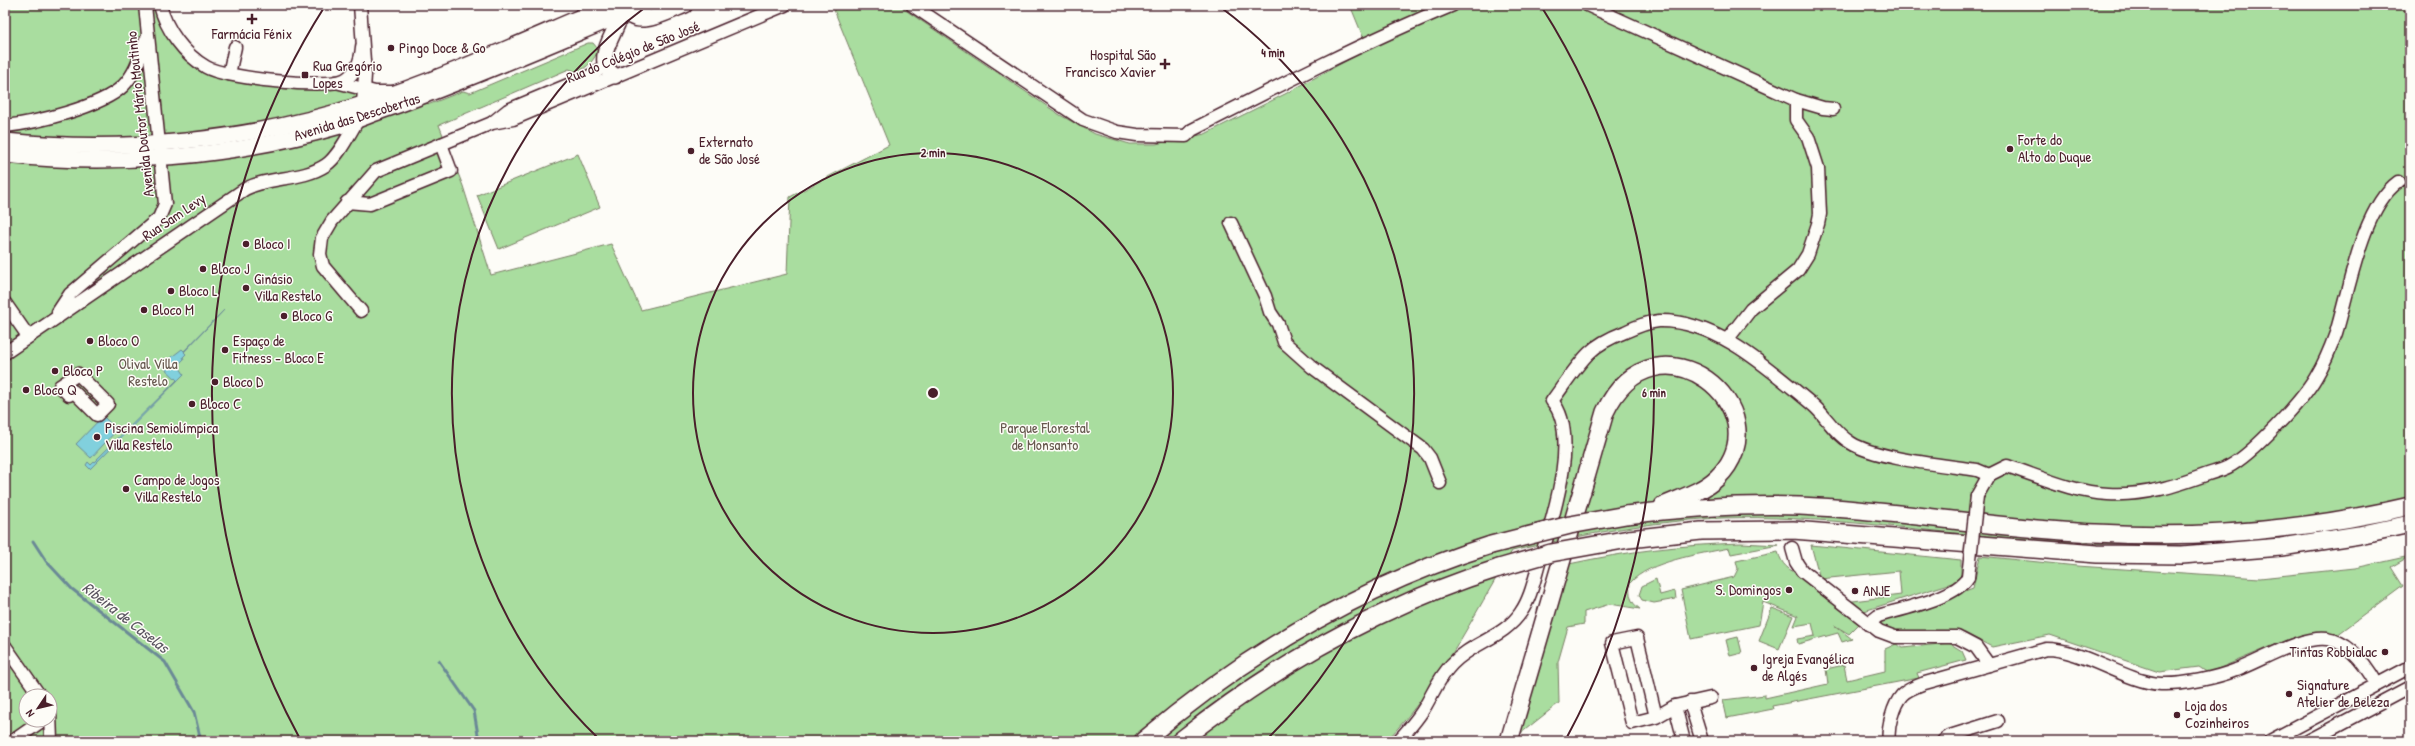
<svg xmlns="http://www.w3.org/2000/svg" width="2415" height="746" viewBox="0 0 2415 746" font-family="'Patrick Hand',sans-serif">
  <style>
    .green { fill: #a9dd9f; stroke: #7a7e65; fill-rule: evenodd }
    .water { fill: #81d0dd; stroke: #6b8996 }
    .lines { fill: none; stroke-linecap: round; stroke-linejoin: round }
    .stream { stroke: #6b8996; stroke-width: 3 }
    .minor-casing { stroke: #4a1f2b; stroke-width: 15 }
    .major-casing { stroke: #4a1f2b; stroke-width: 18 }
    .highway-casing { stroke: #4a1f2b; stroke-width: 20 }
    .minor { stroke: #fdfcf7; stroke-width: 12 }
    .major { stroke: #fdfcf7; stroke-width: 15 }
    .highway { stroke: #fdfcf7; stroke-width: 17 }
    .minor-bridge-casing { stroke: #4a1f2b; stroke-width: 15; stroke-linecap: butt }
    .highway-bridge-casing { stroke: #4a1f2b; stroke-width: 20; stroke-linecap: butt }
    .minor-bridge { stroke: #fdfcf7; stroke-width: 12 }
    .highway-bridge { stroke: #fdfcf7; stroke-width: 17 }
    .ring { fill: none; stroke: #4a1f2b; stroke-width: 2 }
    .poi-dot { fill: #4a1f2b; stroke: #fdfcf7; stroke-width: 1.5 }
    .labels { text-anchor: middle; stroke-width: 3; stroke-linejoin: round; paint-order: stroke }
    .poi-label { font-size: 15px; fill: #4a1f2b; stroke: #fdfcf7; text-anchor: start }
    .street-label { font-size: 15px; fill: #4a1f2b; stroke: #fdfcf7 }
    .park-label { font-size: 15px; fill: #66584e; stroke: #fdfcf7 }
    .water-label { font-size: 16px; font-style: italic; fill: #5a5460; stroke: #fdfcf7 }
    .centre { fill: #4a1f2b; stroke: #fdfcf7; stroke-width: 2 }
    .ring-label { font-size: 12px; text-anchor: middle; font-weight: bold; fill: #4a1f2b; stroke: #fdfcf7; stroke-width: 3; stroke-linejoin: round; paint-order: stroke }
  </style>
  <rect width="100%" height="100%" fill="#fdfcf7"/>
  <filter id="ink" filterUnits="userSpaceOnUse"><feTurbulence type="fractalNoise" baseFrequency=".025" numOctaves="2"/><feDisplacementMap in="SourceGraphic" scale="8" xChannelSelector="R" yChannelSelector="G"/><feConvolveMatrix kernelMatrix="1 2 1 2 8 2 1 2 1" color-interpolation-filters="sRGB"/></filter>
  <g filter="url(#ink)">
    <g class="green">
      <path d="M5 5H158L172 36 216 71 319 83 430 104 463 91 470 93 588 43H593L598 49C595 60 587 68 577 72L569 69 439 125 463 186 491 275 611 244 641 310 787 274 790 197 889 145 832 5H898L1060 115 1095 134 1130 144H1156L1205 134 1285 94 1368 49 1350 5H2406L2410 7V515C2276 546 2145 550 2008 538 1913 530 1818 515 1722 518 1650 521 1581 535 1512 551 1473 616 1439 687 1386 741H5ZM26 696H50V720H26Z"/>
      <polygon points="578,154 600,207 499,249 477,195"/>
      <path d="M1741 543 1779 545 1731 554 1729 548C1700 554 1649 561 1630 583 1629 595 1630 602 1640 609L1610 604 1584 612V624L1568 627 1558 662 1559 703 1516 737 1569 564C1629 551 1680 545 1741 543Z"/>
      <polygon points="1811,545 1961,560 1961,576 1952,583 1861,612 1845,602 1901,595 1899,571 1820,579"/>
      <path d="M1778 552C1782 565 1788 570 1801 575L1859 624 1849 634 1834 625 1852 639 1842 642 1838 633 1798 644 1797 639 1815 636 1812 623 1794 626 1798 616 1763 602 1759 625 1691 639 1681 590 1734 577 1738 569 1736 561Z"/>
      <polygon points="1980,556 2077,566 2260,578 2355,568 2410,556 2391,567 2403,586 2337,635 2315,634 2289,639 2208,673 2199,667 2159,672 2050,635 1992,647 1965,633 1907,632 1894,631 1879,624 1883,621 1973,588"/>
      <polygon points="1656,579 1660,595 1675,591 1676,599 1654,603 1642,600 1639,595 1642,586"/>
      <polygon points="1772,608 1793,616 1779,649 1759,641"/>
      <polygon points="1738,637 1742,653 1730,656 1726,640"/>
      <polygon points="1949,643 1962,651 1966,660 1917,673 1919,678 1772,706 1773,709 1727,718 1723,700 1765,695 1765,698 1828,684 1826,669 1844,665 1847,680 1885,671 1885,649 1896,644 1903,648"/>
    </g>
    <g class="water">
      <polygon points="224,310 184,352 186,354 183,357 184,359 178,365 184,374 90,469 86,465 88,462 91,465 177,380 163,367 169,359 182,349 184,351"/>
      <polygon points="103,416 117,430 91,458 76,444"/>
    </g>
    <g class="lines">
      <g class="stream">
        <polyline points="33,541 46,561 72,589 165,662 194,712 201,741"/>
        <polyline points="439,661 474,711 479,741"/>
      </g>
      <g class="minor-casing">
        <g id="minor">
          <path d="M160 5C166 30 184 54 206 67 224 78 325 89 344 80 357 73 361 60 362 47"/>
          <polyline points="360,5 365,75 363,104"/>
          <path d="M912 5 1083 120 1117 132 1137 135 1186 136 1192 130C1278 86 1364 42 1453 5"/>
          <polyline points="1587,5 1796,100 1823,108 1833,109"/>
          <polyline points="229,74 235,47"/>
          <polyline points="336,82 375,92 392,92"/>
          <polyline points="493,122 508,110 592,75 604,66"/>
          <path d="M5 126C35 123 101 107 123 86 136 73 140 57 146 40"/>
          <polyline points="347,202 370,204 451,171 441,144"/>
          <polyline points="1231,223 1265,296 1270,312 1278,324 1284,342 1312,367 1423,449 1430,458 1440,483"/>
          <polyline points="5,303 28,336"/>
          <polyline points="361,311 323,266 320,254 322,238 332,221 376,171 492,123 513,119 785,5"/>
          <polyline points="58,312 70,294 159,218 165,204 145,5"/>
          <polyline points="1727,340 1751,309 1798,270 1808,254 1818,224 1820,214 1818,168 1808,137 1796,120 1796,100"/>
          <path d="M5 353 245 189C270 176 302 181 326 165 339 156 349 134 358 120"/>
          <polygon points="78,374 108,404 97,415 73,391 69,395 60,386"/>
          <path d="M1977 496 1989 475 2007 466C2041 477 2072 492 2108 494 2145 496 2175 486 2208 474 2214 472 2222 470 2228 467 2252 455 2303 400 2316 377 2324 364 2331 347 2336 333 2349 291 2362 208 2398 182"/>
          <polyline points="1792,548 1796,562 1802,571 1879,631 1895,637 1957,637 1976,647 1989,665"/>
          <path d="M1868 624 1878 616C1901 609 1957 598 1968 577"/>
          <polyline points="5,646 40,696"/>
          <polyline points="1690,702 1702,741"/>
          <polyline points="1675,706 1684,741"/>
          <polyline points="50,714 51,741"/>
          <polyline points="1656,717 1637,638 1612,643 1632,723 1656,717 1675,706 1711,698"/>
          <polyline points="13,741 43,720"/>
          <path d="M1398 741C1408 730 1419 718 1426 705 1434 691 1440 676 1452 664 1472 642 1504 638 1521 612 1532 596 1535 575 1541 557 1552 520 1581 434 1552 401 1564 385 1575 367 1589 353 1599 343 1612 337 1625 332 1636 327 1647 322 1659 321 1718 320 1770 370 1813 405 1827 417 1833 432 1851 443 1876 459 1945 465 1977 470L1989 475"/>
          <path d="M1889 741C1887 728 1893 705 1902 695 1908 689 1917 686 1925 683L2046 649C2083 649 2125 682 2161 684 2182 685 2216 678 2236 670 2261 661 2300 636 2327 639 2350 642 2367 666 2377 684"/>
          <polyline points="1943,741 1950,736 1998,721"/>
          <polyline points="2270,741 2410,667"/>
          <polyline points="2308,741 2410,687"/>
        </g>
      </g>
      <g class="major-casing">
        <g id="major">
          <path d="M623 8C637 31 666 12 685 5"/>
          <path d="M615 76C589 59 620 31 622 8"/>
          <path d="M5 141C124 153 249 141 363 104 447 77 528 39 609 5"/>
          <path d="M5 155C116 167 233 157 340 126 356 121 372 114 387 109 475 78 560 40 645 5"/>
        </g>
      </g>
      <g class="highway-casing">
        <g id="highway">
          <path d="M1626 515C1684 508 1742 504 1800 506 1899 510 1997 529 2096 533 2201 539 2307 530 2410 506"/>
          <polyline points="1629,539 1701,531 1793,530 2097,554 2182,555 2281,547 2359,535 2410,524"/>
          <path d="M1143 741C1246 654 1362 585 1491 545"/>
          <path d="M1180 741C1277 664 1381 605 1499 568"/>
          <path d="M1509 741 1605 412C1656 305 1787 410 1717 478 1702 492 1681 498 1663 506"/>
        </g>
      </g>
      <use href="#minor" class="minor"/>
      <use href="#major" class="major"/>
      <use href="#highway" class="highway"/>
      <g class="minor-bridge-casing">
        <polyline id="minor-bridge" points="1968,577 1977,496"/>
      </g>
      <g class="highway-bridge-casing">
        <g id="highway-bridge">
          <polyline points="1491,545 1570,525 1626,515"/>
          <polyline points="1499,568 1551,553 1629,539"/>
        </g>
      </g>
      <use href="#minor-bridge" class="minor-bridge"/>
      <use href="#highway-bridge" class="highway-bridge"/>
    </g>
  </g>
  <g class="ring">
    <circle cx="933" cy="393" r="240"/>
    <path d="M599 739A481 481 0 0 1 647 6M1219 6A481 481 0 0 1 1267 739"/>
    <path d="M299 737A721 721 0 0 1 325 6M1541 6A721 721 0 0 1 1567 737"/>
  </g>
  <g class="poi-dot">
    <path d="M250 13h4v4h4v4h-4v4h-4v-4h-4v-4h4z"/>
    <circle cx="391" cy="48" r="4"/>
    <path d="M1163 58h4v4h4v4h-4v4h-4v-4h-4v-4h4z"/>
    <rect x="301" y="71" width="8" height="8" rx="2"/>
    <circle cx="2010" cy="149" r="4"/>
    <circle cx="691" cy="151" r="4"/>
    <circle cx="246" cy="244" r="4"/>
    <circle cx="203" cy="269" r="4"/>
    <circle cx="246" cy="288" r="4"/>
    <circle cx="171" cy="291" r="4"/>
    <circle cx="144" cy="310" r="4"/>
    <circle cx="284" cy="316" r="4"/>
    <circle cx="90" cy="341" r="4"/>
    <circle cx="225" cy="350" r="4"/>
    <circle cx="55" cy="371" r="4"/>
    <circle cx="215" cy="382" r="4"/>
    <circle cx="26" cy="390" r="4"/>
    <circle cx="192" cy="404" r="4"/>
    <circle cx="97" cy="437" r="4"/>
    <circle cx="126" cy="489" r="4"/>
    <circle cx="1789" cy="590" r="4"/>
    <circle cx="1855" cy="591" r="4"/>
    <circle cx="2385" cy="652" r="4"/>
    <circle cx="1754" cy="668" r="4"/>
    <circle cx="2289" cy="694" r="4"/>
    <circle cx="2177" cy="715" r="4"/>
  </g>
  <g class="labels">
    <g class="poi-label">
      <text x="252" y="39" text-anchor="middle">Farmácia Fénix</text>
      <text x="399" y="53">Pingo Doce &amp; Go</text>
      <text x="1156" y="60" text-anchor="end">Hospital São<tspan x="1156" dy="17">Francisco Xavier</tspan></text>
      <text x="313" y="71">Rua Gregório<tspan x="313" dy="17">Lopes</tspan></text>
      <text x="2018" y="145">Forte do<tspan x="2018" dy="17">Alto do Duque</tspan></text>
      <text x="699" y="147">Externato<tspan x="699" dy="17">de São José</tspan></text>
      <text x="254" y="249">Bloco I</text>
      <text x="211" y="274">Bloco J</text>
      <text x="254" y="284">Ginásio<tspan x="254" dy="17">Villa Restelo</tspan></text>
      <text x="179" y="296">Bloco L</text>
      <text x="152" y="315">Bloco M</text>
      <text x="292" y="321">Bloco G</text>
      <text x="98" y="346">Bloco O</text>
      <text x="233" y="346">Espaço de<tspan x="233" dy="17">Fitness - Bloco E</tspan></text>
      <text x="63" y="376">Bloco P</text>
      <text x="223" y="387">Bloco D</text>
      <text x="34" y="395">Bloco Q</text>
      <text x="200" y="409">Bloco C</text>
      <text x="105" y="433">Piscina Semiolímpica<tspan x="105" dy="17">Villa Restelo</tspan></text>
      <text x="134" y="485">Campo de Jogos<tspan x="134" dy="17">Villa Restelo</tspan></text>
      <text x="1781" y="595" text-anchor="end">S. Domingos</text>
      <text x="1863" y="596">ANJE</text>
      <text x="2377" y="657" text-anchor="end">Tintas Robbialac</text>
      <text x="1762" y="664">Igreja Evangélica<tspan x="1762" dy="17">de Algés</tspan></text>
      <text x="2297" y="690">Signature<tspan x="2297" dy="17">Atelier de Beleza</tspan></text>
      <text x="2185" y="711">Loja dos<tspan x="2185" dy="17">Cozinheiros</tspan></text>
    </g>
    <g class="street-label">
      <text transform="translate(633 52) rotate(-22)" y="5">Rua do Colégio de São José</text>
      <text transform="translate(140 114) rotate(-96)" y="5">Avenida Doutor Mário Moutinho</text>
      <text transform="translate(357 117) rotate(-17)" y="5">Avenida das Descobertas</text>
      <text transform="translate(174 217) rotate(-34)" y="5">Rua Sam Levy</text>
    </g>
    <g class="park-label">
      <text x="148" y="369">Olival Villa<tspan x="148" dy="17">Restelo</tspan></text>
      <text x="1045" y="433">Parque Florestal<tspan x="1045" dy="17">de Monsanto</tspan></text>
    </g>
    <g class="water-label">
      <text transform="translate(126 617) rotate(38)" y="6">Ribeira de Caselas</text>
    </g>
  </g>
  <circle cx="933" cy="393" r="6" class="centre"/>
  <g class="ring-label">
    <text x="1273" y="57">4 min</text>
    <text x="933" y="157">2 min</text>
    <text x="1654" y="397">6 min</text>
  </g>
  <rect width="2415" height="746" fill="none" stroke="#fdfcf7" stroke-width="20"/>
  <rect x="10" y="10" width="2395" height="726" fill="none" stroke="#4a1f2b" stroke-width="1.5" filter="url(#ink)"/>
  <g transform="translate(38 708) rotate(235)"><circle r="19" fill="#fdfcf7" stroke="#b5a4a5"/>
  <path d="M0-3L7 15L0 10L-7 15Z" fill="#4a1f2b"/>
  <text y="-6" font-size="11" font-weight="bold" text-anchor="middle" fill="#4a1f2b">N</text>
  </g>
</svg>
